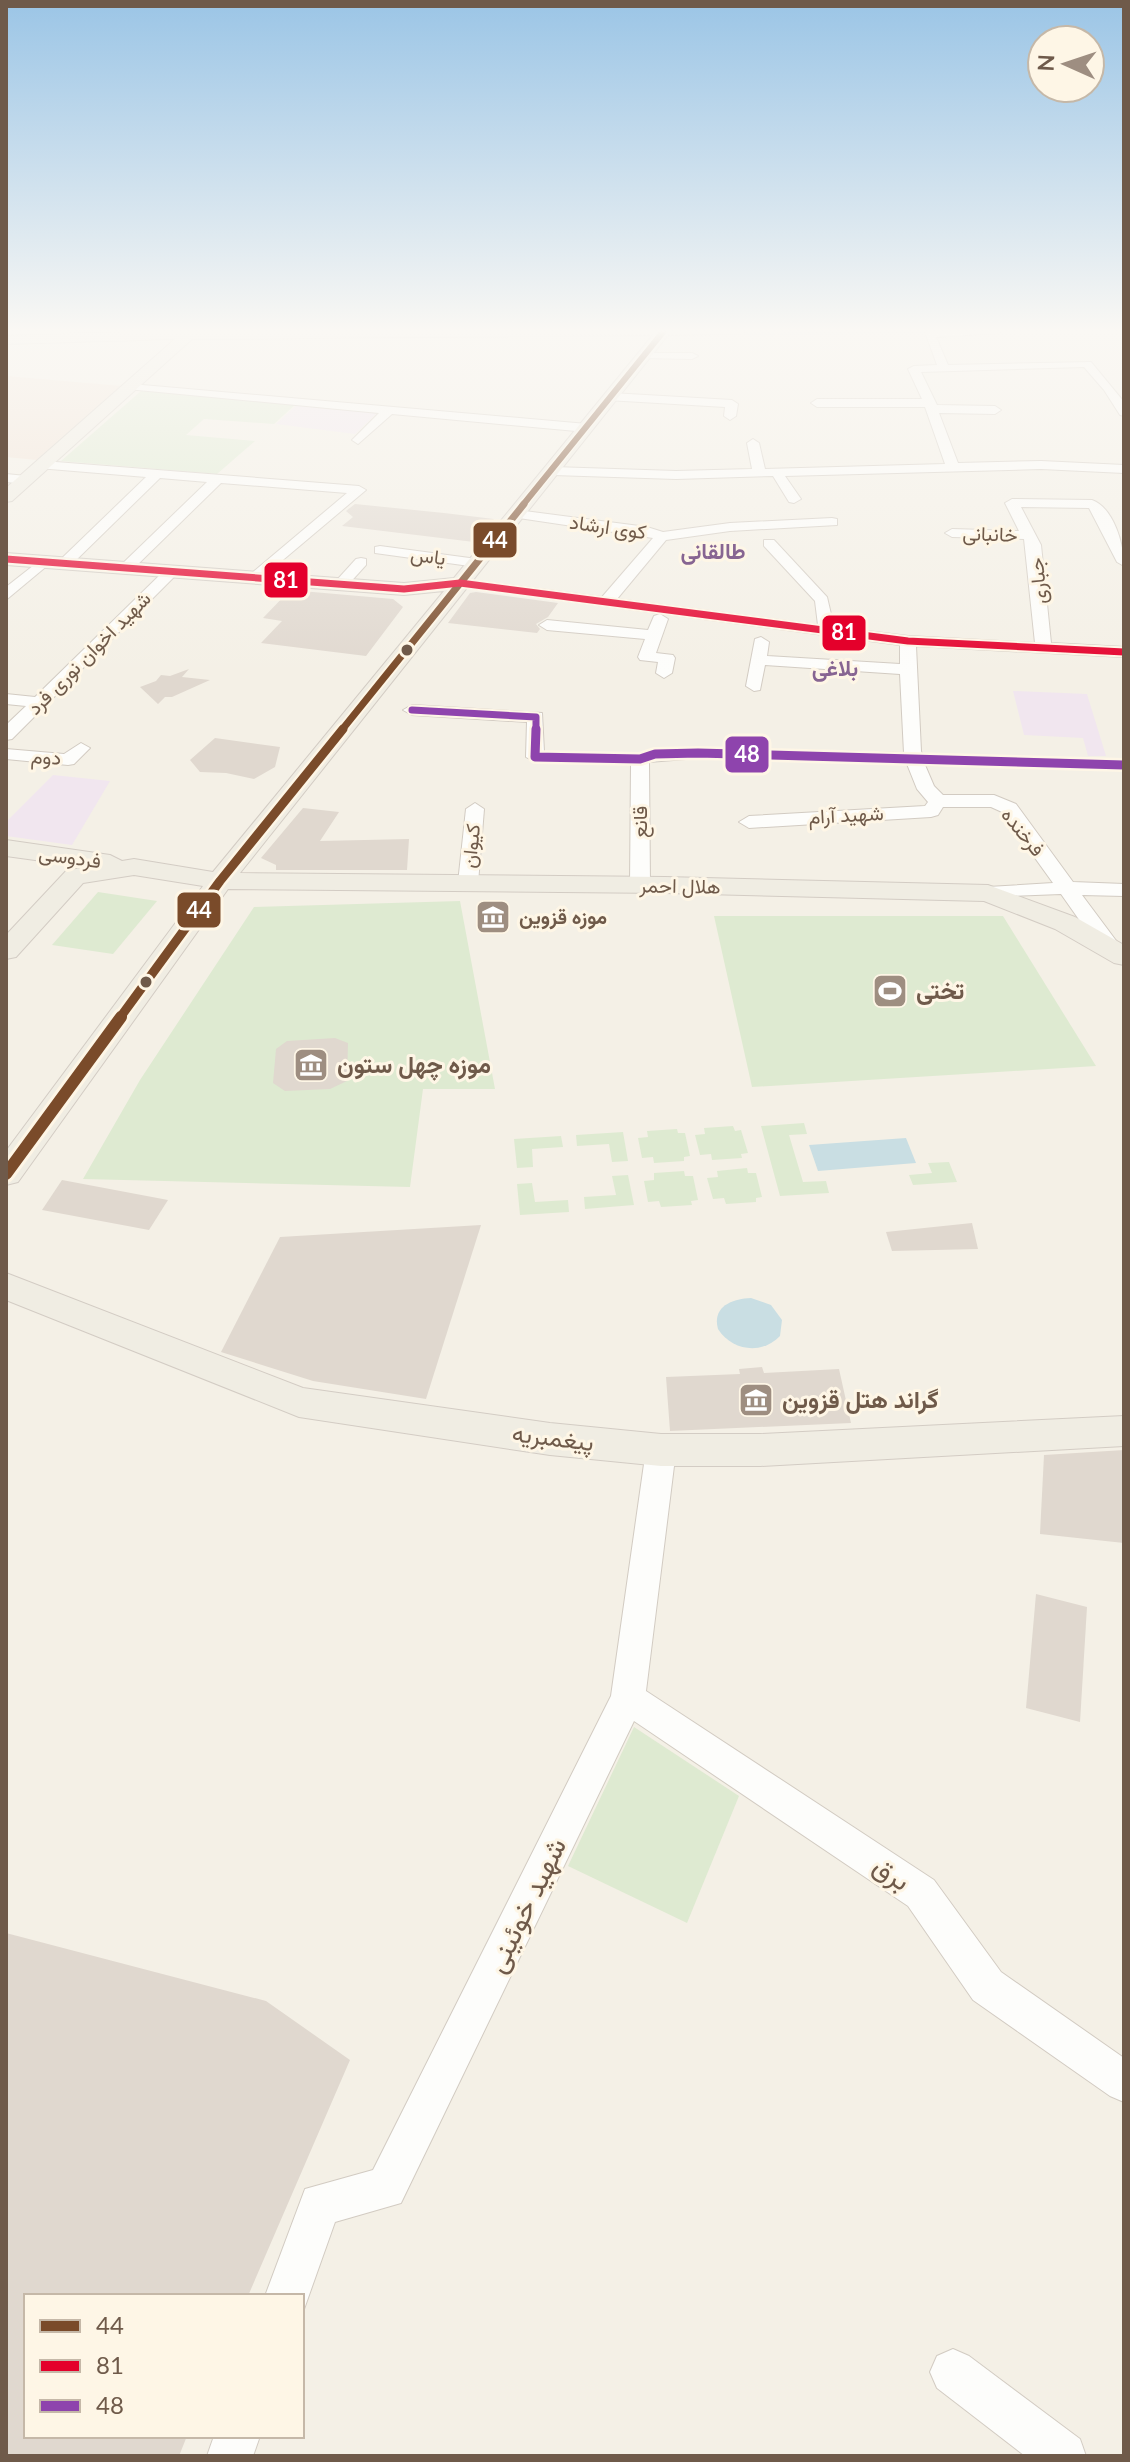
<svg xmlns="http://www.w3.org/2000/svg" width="1130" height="2462" viewBox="0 0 1130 2462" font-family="Lato,Vazirmatn,sans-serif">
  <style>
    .commercial { fill: #f2e3d6 }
    .education { fill: #f1e6ef }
    .green { fill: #deead1 }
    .water { fill: #c9dee3 }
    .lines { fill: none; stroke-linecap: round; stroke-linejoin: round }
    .stream { stroke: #c9dee3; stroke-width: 3 }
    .building { fill: #e0d8cf }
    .minor-casing { stroke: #d2cbc2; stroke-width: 2 }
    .major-casing { stroke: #d3ccc4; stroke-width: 2 }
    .minor { fill: #fdfdfb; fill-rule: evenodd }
    .major { fill: #f0ede3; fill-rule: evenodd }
    .bus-1-far3-casing { stroke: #fef6e6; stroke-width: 9 }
    .bus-1-far2-casing { stroke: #fef6e6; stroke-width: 11 }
    .bus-1-far1-casing { stroke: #fef6e6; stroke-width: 14 }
    .bus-1-casing { stroke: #fef6e6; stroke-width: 18 }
    .bus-2-casing { stroke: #fef6e6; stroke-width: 11 }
    .bus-3-far1-casing { stroke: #fef6e6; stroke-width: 11 }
    .bus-3-casing { stroke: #fef6e6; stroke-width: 14 }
    .bus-1-far3 { stroke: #7a4b2a; stroke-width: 6 }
    .bus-1-far2 { stroke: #7a4b2a; stroke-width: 7 }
    .bus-1-far1 { stroke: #7a4b2a; stroke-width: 9 }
    .bus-1 { stroke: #7a4b2a; stroke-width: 12 }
    .bus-2 { stroke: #e4002b; stroke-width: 7 }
    .bus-3-far1 { stroke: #8e44ad; stroke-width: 7 }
    .bus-3 { stroke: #8e44ad; stroke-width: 9 }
    .bus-dot { fill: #6f5a4a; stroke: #fef6e6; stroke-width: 3 }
    .labels { text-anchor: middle; stroke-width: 6; stroke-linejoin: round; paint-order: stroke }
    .far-street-label { font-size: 20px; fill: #6f5a4a; stroke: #fef6e6 }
    .far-poi-label { font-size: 20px; font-weight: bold; fill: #6f5a4a; stroke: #fef6e6; text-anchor: start }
    .far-neighbourhood-label { font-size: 22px; font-weight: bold; fill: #876592; stroke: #fef6e6 }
    .poi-label { font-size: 24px; font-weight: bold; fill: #6f5a4a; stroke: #fef6e6; text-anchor: start }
    .street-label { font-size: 24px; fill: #6f5a4a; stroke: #fef6e6 }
    .near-street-label { font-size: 28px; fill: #6f5a4a; stroke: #fef6e6 }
    .line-badge { stroke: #fef6e6; stroke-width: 3 }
    .badge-label { font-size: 22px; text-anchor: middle; font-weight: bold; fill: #fff }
  </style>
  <rect width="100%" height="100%" fill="#f4f0e6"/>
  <polygon class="commercial" points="6,376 122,386 37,460 6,457"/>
  <g class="education">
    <polygon points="298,404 378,412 355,434 276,424"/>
    <polygon points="1013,691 1087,694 1106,756 1088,756 1083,738 1024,735"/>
    <polygon points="53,775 110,781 72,845 6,836 6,822"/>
  </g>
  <g class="green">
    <polygon points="141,391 296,404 274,424 204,419 186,435 255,441 217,474 61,461"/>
    <polygon points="98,892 157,901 113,954 52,945"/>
    <polygon points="460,901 495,1089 423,1089 410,1187 83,1179 140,1080 254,907"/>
    <polygon points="714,916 1003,916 1096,1066 752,1087"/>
    <polygon points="804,1123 807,1134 789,1135 803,1182 826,1181 829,1193 780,1196 761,1126"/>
    <polygon points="733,1126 735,1131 741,1130 748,1153 741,1154 742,1158 712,1160 711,1154 700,1155 695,1135 705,1134 704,1128"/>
    <polygon points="677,1129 678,1133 685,1133 690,1156 684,1157 684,1161 654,1163 653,1157 642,1158 638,1138 648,1137 647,1131"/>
    <polygon points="623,1132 628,1161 612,1162 609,1144 577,1146 576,1135"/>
    <polygon points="561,1136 563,1147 532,1149 533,1167 517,1168 514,1139"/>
    <polygon points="949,1162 957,1182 913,1185 909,1175 932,1173 928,1163"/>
    <polygon points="747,1168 748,1173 756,1173 762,1197 756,1198 756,1202 726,1204 724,1198 713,1199 707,1178 718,1177 717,1171"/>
    <polygon points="684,1171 685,1176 693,1176 698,1200 691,1201 692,1205 661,1207 659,1201 648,1202 644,1181 654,1180 654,1173"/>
    <polygon points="628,1175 634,1205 585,1209 584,1197 616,1195 612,1176"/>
    <polygon points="532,1183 535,1202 568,1200 569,1212 520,1215 517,1184"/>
    <polygon points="634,1727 739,1796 687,1923 568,1866"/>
  </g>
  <g class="water">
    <polygon points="906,1138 916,1163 818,1171 809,1145"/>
    <path d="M751 1298 771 1305 782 1320 780 1336C762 1355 732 1351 718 1329 712 1307 731 1299 751 1298Z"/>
  </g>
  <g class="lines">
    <g class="stream">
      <polyline points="521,330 548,330"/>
      <polyline points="849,333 968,330"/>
      <polyline points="747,334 773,334"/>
      <polyline points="781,334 844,333"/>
      <polyline points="36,335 108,333"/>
    </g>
  </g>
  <g class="building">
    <polygon points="355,504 444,513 494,519 474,542 342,526 353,517 346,511"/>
    <polygon points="290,590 393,599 403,607 366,656 261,643 282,621 263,618"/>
    <polygon points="476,592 558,603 548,617 536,624 540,629 537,633 448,623 470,593"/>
    <polygon points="189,669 182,677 210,680 172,697 165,697 158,704 140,687 156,681 161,675 170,676"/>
    <polygon points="215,738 280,747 275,767 254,779 226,773 200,772 190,760"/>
    <polygon points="303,808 339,812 320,841 409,839 407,870 276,870 276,865 261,858"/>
    <polygon points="335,1038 348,1043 347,1081 330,1089 285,1091 273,1083 276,1049 287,1041"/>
    <polygon points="62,1180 168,1200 149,1230 42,1210"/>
    <polygon points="972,1223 978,1249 892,1251 886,1232"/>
    <polygon points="481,1225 426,1399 313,1381 221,1352 280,1237"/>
    <polygon points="762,1367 764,1373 839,1369 851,1423 670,1431 666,1377 740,1374 739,1369"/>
    <polygon points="1124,1450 1124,1543 1040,1534 1044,1455"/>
    <polygon points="1036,1594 1087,1607 1080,1722 1026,1708"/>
    <polygon points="6,1933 266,2001 350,2060 248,2296 26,2296 26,2436 187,2436 179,2456 6,2456"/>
  </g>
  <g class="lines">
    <g class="minor-casing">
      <g id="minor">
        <polygon points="1004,330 999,333 936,337 948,365 1091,362 1124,402 1124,416 1120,415 1104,390 1084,367 921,372 937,405 995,406 1001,410 995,414 939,413 958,463 1041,461 1124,465 1124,473 1041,469 785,476 801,499 794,503 789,502 773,476 676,479 553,475 546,471 553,467 676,471 752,469 747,443 753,439 759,443 765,469 945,464 925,407 817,407 811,403 817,399 922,399 908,369 914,366 937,365 925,332"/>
        <polygon points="644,353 692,353 698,356 692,359 640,358 640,354"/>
        <polygon points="131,384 587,424 593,428 587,432 392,414 358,444 352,440 379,413 127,389 127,385"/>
        <polygon points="611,393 732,400 738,404 736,416 730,420 724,416 725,407 607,400 605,397"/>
        <polygon points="43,461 359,486 366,490 258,581 248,581 246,578 347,493 221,483 131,571 121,571 121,565 207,482 160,478 69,567 59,567 59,561 146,477 38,468 38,462"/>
        <polygon points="6,474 26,476 33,480 26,484 6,482"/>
        <path d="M1012 499 1092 500C1114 508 1124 545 1124 566L1117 562 1089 508 1021 507 1041 545 1051 643 1124 647V657L916 646 921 751 922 754 1124 760V770L925 765 934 786 943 795H994L1016 804 1073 882 1124 884V896L1082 895 1123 950 1120 955H1104L1061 894 981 897 978 893 988 887 1053 883 1002 812 991 807H943L938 815 931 817 749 828 739 822 749 816 925 806 928 802 917 789 907 764 698 758 649 762 650 885 640 891 630 885 631 764 535 762 526 757 527 722 412 715 403 710 412 705 542 713 544 752 638 754 655 749 698 748 904 753 900 674 765 665 760 690 754 691 746 686 755 639 761 637 769 642 767 656 900 664V645L460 587 453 583 460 579 602 597 653 538 512 517 510 514 517 510 647 527 663 532 730 523 832 518 837 519V525L730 531 666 540 617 599 818 625 815 601 764 546V540H774L827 597 834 627 908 636 1035 643 1024 539 952 537 945 533 952 529 1019 531 1005 503Z"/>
        <polygon points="380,546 477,559 484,563 477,567 375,553 375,547"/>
        <polygon points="43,558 48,559 48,565 6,600 6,587"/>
        <polygon points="361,558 366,559 366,565 346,587 336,587 336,581 356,559"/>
        <polygon points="171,568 176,569 176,575 12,739 6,740 6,725 26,706 6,704 6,694 35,697 166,569"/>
        <polygon points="660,614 668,619 656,653 673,655 675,658 672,673 664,678 656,673 658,662 640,660 638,657 645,639 547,630 539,625 547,620 648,630 654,616"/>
        <polygon points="81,743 90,748 74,764 68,765 6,759 6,749 64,754"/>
        <polygon points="475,803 484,809 478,883 468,889 458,883 466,809"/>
        <polygon points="661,1438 672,1442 676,1450 646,1691 934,1880 1001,1972 1124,2058 1124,2102 1110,2096 973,2000 908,1906 634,1721 401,2203 335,2222 303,2312 302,2296 265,2296 305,2189 373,2170 611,1696 646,1450 650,1442"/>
        <polygon points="953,2349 969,2356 1080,2439 1086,2456 1025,2456 937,2388 930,2372 937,2356"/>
        <polygon points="214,2436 260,2436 253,2456 207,2456"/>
      </g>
    </g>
    <g class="major-casing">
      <g id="major">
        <polygon points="748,330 741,334 668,335 240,873 665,877 988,885 1075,917 1124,945 1124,965 1114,963 1055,929 984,901 665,893 228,889 18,1182 6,1185 6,1151 203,886 134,875 83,883 16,957 6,959 6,935 66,871 86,867 6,856 6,840 110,855 122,861 134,859 213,872 444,591 404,595 6,565 6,553 404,583 454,578 653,335 192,339 12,501 6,502 6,488 175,339 6,344 6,336 185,330"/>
        <polygon points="6,1273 303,1388 550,1423 661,1434 760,1434 1124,1416 1124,1446 760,1466 661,1466 550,1455 299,1417 6,1300"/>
      </g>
    </g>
    <use href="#minor" class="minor"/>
    <use href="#major" class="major"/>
    <g class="bus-1-far3-casing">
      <polyline id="bus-1-far3" points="522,506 663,332"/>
    </g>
    <g class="bus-1-far2-casing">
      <polyline id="bus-1-far2" points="341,731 524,504"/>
    </g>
    <g class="bus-1-far1-casing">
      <polyline id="bus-1-far1" points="119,1019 220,881 343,729"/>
    </g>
    <g class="bus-1-casing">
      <polyline id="bus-1" points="6,1174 121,1017"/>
    </g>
    <g class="bus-2-casing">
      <polyline id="bus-2" points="6,559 404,589 460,583 908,641 1124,652"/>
    </g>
    <g class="bus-3-far1-casing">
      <polyline id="bus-3-far1" points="412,710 536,717 536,731"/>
    </g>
    <g class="bus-3-casing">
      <polyline id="bus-3" points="536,729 535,757 640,759 655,754 698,753 1124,765"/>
    </g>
    <use href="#bus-1-far3" class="bus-1-far3"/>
    <use href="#bus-1-far2" class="bus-1-far2"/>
    <use href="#bus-1-far1" class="bus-1-far1"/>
    <use href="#bus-1" class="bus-1"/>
    <use href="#bus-2" class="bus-2"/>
    <use href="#bus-3-far1" class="bus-3-far1"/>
    <use href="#bus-3" class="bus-3"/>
  </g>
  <linearGradient id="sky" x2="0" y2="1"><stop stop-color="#9bc5e6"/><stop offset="0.49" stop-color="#faf8f4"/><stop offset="1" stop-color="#faf8f4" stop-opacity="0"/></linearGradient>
  <rect width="1130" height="675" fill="url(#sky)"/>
  <defs>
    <g id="museum-square" transform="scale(1.8)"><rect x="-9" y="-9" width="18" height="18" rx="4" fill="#9e8e81" stroke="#fef6e6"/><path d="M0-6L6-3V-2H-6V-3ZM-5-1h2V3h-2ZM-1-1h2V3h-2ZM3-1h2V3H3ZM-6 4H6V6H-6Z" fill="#fff"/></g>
    <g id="stadium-square" transform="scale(1.8)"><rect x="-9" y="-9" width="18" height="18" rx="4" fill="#9e8e81" stroke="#fef6e6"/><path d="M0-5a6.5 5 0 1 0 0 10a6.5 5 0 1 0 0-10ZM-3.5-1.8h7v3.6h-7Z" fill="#fff"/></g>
  </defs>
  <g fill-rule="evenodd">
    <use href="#museum-square" x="493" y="917"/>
    <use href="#stadium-square" x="890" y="991"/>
    <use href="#museum-square" x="311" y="1065"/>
    <use href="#museum-square" x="756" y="1400"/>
  </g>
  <g class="bus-dot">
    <circle cx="407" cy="650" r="7"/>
    <circle cx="146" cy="982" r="7"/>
  </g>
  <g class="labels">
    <g class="far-street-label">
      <text transform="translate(608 527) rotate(8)" y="7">کوی ارشاد</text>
      <text transform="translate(990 534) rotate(2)" y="7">خانبانی</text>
      <text transform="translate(428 556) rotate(7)" y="7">یاس</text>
      <text transform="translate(1038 581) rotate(-95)" y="7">جباری</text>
      <text transform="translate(89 653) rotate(-45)" y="7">شهید اخوان نوری فرد</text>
      <text transform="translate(46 757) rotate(3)" y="7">دوم</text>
      <text transform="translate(846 815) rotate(-3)" y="7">شهید آرام</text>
      <text transform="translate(640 822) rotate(-90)" y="7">قانع</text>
      <text transform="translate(1023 832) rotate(51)" y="7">فرخنده</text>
      <text transform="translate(471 846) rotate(-84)" y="7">کیوان</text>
      <text transform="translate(70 857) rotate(8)" y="7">فردوسی</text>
      <text transform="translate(680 886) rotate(1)" y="7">هلال احمر</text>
    </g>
    <g class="far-poi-label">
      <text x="519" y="924">موزه قزوین</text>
    </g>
    <g class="far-neighbourhood-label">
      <text x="713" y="559">طالقانی</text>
      <text x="835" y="676">بلاغی</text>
    </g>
    <g class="poi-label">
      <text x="916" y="999">تختی</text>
      <text x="337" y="1073">موزه چهل ستون</text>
      <text x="782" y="1408">گراند هتل قزوین</text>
    </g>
    <g class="street-label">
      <text transform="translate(553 1438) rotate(7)" y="8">پیغمبریه</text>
    </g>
    <g class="near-street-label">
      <text transform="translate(892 1873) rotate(35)" y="10">برق</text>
      <text transform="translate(526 1905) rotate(-64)" y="10">شهید خوئینی</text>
    </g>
  </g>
  <g class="line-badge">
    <rect x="472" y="521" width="46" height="38" rx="8" fill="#7a4b2a"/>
    <rect x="263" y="561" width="46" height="38" rx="8" fill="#e4002b"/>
    <rect x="821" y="614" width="46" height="38" rx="8" fill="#e4002b"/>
    <rect x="724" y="735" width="46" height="39" rx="8" fill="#8e44ad"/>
    <rect x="176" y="891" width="46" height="38" rx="8" fill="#7a4b2a"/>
  </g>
  <g class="badge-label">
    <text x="495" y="548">44</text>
    <text x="286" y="588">81</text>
    <text x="844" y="640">81</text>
    <text x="747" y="762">48</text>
    <text x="199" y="918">44</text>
  </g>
  <rect width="1130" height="2462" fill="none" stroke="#6f5a4a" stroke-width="16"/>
  <rect x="24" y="2294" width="280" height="144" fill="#fef6e6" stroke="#c5b8a8" stroke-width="2"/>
  <rect x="40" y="2320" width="40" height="12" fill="#7a4b2a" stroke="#c5b8a8" stroke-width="2"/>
  <text x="96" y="2334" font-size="24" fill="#6f5a4a">44</text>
  <rect x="40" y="2360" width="40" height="12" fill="#e4002b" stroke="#c5b8a8" stroke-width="2"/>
  <text x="96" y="2374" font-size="24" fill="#6f5a4a">81</text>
  <rect x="40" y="2400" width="40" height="12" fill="#8e44ad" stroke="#c5b8a8" stroke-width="2"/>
  <text x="96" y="2414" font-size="24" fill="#6f5a4a">48</text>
  <g transform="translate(1066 64) rotate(273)"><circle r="38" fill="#fef6e6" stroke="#c5b8a8" stroke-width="2"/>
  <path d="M0-6L14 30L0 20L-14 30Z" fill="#9e8e81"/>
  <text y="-12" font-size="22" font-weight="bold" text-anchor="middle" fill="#6f5a4a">N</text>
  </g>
</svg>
